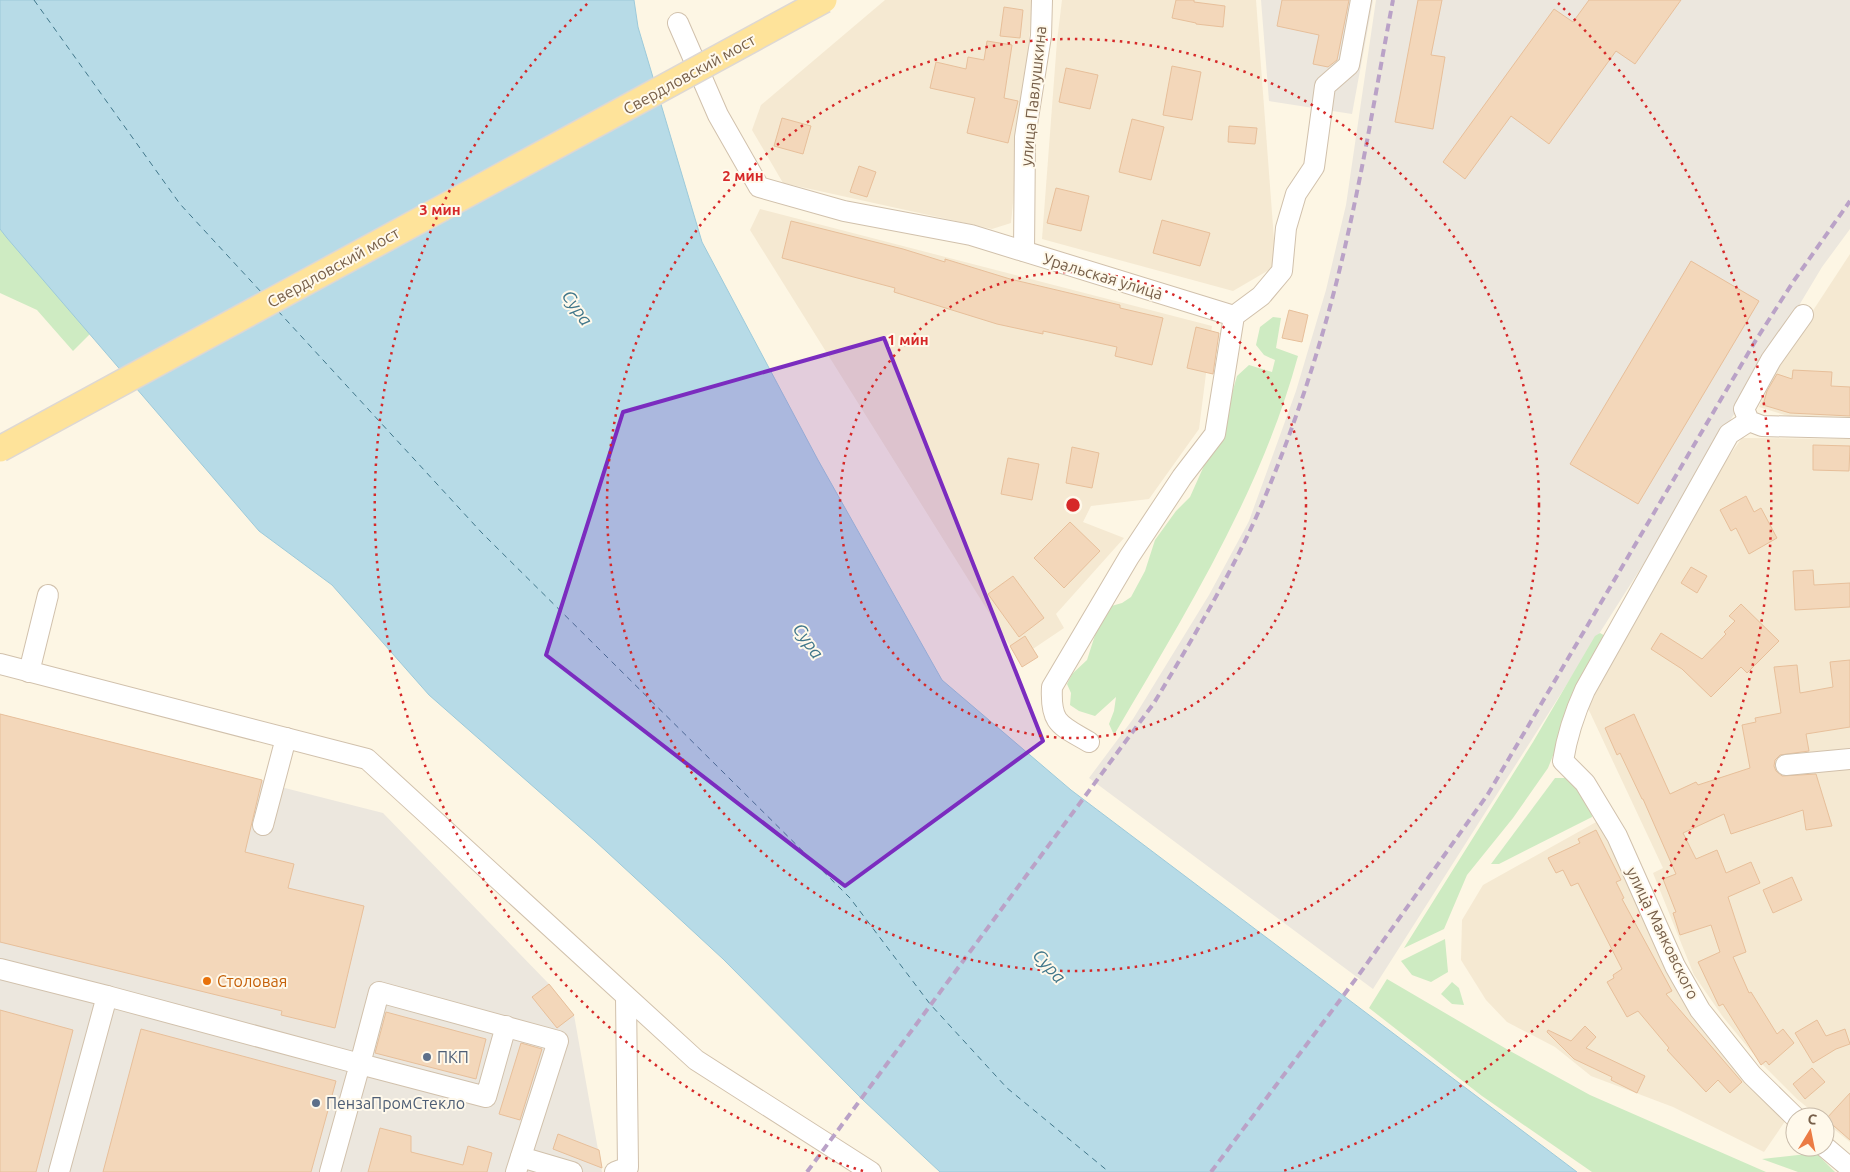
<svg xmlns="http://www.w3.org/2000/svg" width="1850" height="1172" viewBox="0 0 1850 1172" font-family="Ubuntu,sans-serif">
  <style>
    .residential { fill: #f5e9d2 }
    .industrial { fill: #ece7de }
    .green { fill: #ceebc2 }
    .water { fill: #b7dbe7; stroke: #9dcada }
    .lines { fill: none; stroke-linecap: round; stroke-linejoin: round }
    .ferry { stroke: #41778b; stroke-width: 1; stroke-dasharray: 6 5; stroke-linecap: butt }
    .building { fill: #f3d7ba; stroke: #e7bf9a }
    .minor-casing { stroke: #d1c1ac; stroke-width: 22 }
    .minor { stroke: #fff; stroke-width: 20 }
    .rail { stroke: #baa2c7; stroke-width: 4; stroke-dasharray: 8 5; stroke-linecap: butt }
    .major-bridge-casing { stroke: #ded8d3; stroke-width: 28; stroke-linecap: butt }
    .major-bridge { stroke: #fee39a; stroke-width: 25 }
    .marked { fill: #7b2cbf; fill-opacity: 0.2; stroke: #7b2cbf; stroke-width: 4; stroke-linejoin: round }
    .ring { fill: none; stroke: #d62828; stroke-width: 2.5; stroke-dasharray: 2.5 5 }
    .food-dot { fill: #e8710a; stroke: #fff9eb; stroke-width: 2 }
    .service-dot { fill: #5c6f8a; stroke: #fff9eb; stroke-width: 2 }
    .labels { text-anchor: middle; stroke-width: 4; stroke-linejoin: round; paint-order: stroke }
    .street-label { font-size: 16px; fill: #765e48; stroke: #fff9eb }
    .food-label { font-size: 16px; fill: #c56008; stroke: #fff9eb; text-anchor: start }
    .service-label { font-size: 16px; fill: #4e5e75; stroke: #fff9eb; text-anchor: start }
    .water-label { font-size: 18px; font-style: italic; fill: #41778b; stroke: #fff9eb }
    .centre { fill: #d62828; stroke: #fff9eb; stroke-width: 2.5 }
    .ring-label { font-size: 15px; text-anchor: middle; font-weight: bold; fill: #d62828; stroke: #fff9eb; stroke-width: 4; stroke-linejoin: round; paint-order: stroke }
  </style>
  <rect width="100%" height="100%" fill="#fdf6e4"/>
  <g class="residential">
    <polygon points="885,0 1033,0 1011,223 992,229 783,183 752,130 761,105"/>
    <polygon points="1062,0 1256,0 1276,266 1233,291 1042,239 1057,41"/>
    <polygon points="760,209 1212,326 1199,429 1149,499 1091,506 1083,522 1124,538 1056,614 1064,628 1018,659 750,230"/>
    <polygon points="1850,254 1850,417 1788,416 1759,407 1774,370"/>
    <polygon points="1742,438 1850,439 1850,1142 1825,1122 1825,1117 1819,1117 1797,1099 1760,1062 1723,1017 1694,975 1653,873 1663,868 1586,704 1717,473"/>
    <polygon points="1598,821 1670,973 1788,1117 1764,1152 1673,1107 1591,1076 1555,1047 1507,1022 1486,1000 1461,960 1462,920 1483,885"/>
  </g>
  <g class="industrial">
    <polygon points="1261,0 1373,0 1352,114 1269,101"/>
    <polygon points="1376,0 1850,0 1850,229 1822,267 1660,538 1373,989 1089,778 1133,719 1209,595 1249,521 1296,391 1326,290 1346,205"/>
    <polygon points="0,714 262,780 273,785 383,813 549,984 574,1015 602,1172 0,1172"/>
  </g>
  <g class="green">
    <polygon points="0,229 90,334 73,351 37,310 0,293"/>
    <path d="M1273 317 1281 318 1276 348 1298 356C1261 492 1185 614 1114 735L1109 724 1114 711 1116 697 1095 716 1079 711 1070 705 1071 693 1067 684 1072 674 1087 660 1096 632 1108 607 1122 603 1131 597 1145 571 1155 540 1176 511 1190 497 1224 421 1237 376 1249 365 1272 372 1275 360 1264 355 1256 345 1260 327Z"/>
    <polygon points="1600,633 1607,637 1574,703 1548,768 1513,818 1467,875 1444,929 1404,948 1533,742 1595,636"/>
    <polygon points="1555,778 1568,778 1591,805 1592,817 1499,864 1491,864"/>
    <polygon points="1445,939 1448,972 1431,982 1412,975 1401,961"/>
    <polygon points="1387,979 1510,1051 1590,1095 1766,1172 1592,1172 1482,1096 1369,1008"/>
    <polygon points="1452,982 1459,988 1464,1005 1452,1004 1441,994"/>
    <polygon points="1816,1153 1835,1172 1798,1172 1762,1159"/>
  </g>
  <polygon class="water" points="0,0 634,0 638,27 702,242 818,460 942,680 1071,790 1577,1172 940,1172 863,1100 723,959 594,840 429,695 332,585 259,531 7,238 0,229"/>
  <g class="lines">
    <g class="ferry">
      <polyline points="34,0 180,204 262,293"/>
      <polyline points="278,311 482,533 850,898 930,1004 1007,1088 1109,1172"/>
    </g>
  </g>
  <g class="building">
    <polygon points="1176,0 1194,0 1194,2 1225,6 1223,27 1196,24 1196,23 1172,18"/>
    <polygon points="1282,0 1349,0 1337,60 1328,67 1313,64 1319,35 1277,26"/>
    <polygon points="1418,0 1442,0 1431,55 1445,57 1433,129 1395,122"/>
    <polygon points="1589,0 1681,0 1635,64 1616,51 1549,144 1511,116 1465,179 1443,162 1554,9 1573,22"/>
    <polygon points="1004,7 1023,10 1020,38 1000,36"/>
    <polygon points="987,41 1012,45 1004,98 1018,101 1008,143 967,133 975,98 930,88 936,62 966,69 968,57 984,60"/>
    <polygon points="1172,66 1201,72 1192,120 1163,115"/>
    <polygon points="1066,68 1098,75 1090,109 1059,102"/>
    <polygon points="782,118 811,126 803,154 774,146"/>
    <polygon points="1132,119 1164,127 1151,180 1119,172"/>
    <polygon points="1229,126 1257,128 1255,144 1228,142"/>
    <polygon points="859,166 876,172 867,197 850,192"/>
    <polygon points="1056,188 1089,196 1081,231 1047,223"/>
    <polygon points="1162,220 1210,233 1200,266 1153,253"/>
    <polygon points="791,221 903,249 945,262 945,259 1010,279 1120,305 1120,308 1163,318 1152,365 1115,356 1117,347 1043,331 1043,334 997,324 894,292 895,288 782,258"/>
    <polygon points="1691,261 1759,301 1638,504 1570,464"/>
    <polygon points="1289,310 1308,315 1302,342 1282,338"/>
    <polygon points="1196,327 1219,333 1213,374 1187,368"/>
    <polygon points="1793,370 1832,372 1831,386 1850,387 1850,416 1790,413 1763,405 1767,391 1777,374 1792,379"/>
    <polygon points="1813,445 1850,446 1849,471 1813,470"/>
    <polygon points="1072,447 1099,453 1092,488 1066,483"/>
    <polygon points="1008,458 1039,464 1032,500 1001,494"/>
    <polygon points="1746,496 1754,512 1761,508 1777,538 1749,554 1736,528 1731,531 1720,510"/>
    <polygon points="1070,522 1100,551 1064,588 1034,558"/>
    <polygon points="1691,567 1707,576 1697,593 1681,583"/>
    <polygon points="1813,570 1814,585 1850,583 1850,607 1795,610 1793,571"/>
    <polygon points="1013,576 1044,618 1019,637 988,594"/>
    <polygon points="1741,604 1779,641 1747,673 1741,667 1711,697 1682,669 1651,649 1661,633 1702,659 1726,634 1724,632 1735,621 1729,616"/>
    <polygon points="1025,636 1038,657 1022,667 1010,646"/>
    <polygon points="1850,660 1850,727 1806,734 1809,751 1780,755 1775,760 1774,766 1776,771 1782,776 1816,774 1832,826 1806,830 1803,810 1731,834 1724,814 1683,833 1696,859 1717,850 1726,873 1751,862 1760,883 1728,897 1746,952 1733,957 1749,993 1751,992 1777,1034 1783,1029 1794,1043 1769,1065 1766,1061 1761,1065 1723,1004 1719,1006 1698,962 1720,952 1711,925 1680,935 1673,913 1676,912 1663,879 1676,874 1643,799 1642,799 1620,753 1617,755 1605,728 1634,714 1670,794 1696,782 1698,785 1750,768 1742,725 1756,722 1755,718 1781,713 1774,667 1797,665 1800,693 1833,687 1830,662"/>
    <polygon points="0,714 262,780 245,852 294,864 288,888 364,906 335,1028 281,1015 282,1011 0,942"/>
    <polygon points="1596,830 1621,880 1616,882 1624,898 1622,899 1672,991 1666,994 1742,1082 1730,1093 1718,1080 1706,1092 1667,1050 1669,1048 1638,1011 1627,1017 1607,982 1614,978 1613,975 1622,969 1578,883 1571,886 1563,870 1556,873 1548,858 1580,843 1578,839"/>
    <polygon points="1792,877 1802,900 1773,913 1763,890"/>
    <polygon points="549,984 574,1015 557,1028 532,997"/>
    <polygon points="0,1010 73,1030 36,1172 0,1172"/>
    <polygon points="386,1012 486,1039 476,1079 375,1053"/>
    <polygon points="1817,1020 1826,1036 1845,1029 1850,1044 1836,1049 1813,1063 1795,1033"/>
    <polygon points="1585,1026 1596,1037 1586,1048 1645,1076 1637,1093 1611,1080 1612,1077 1574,1059 1547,1032 1548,1030 1571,1041"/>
    <polygon points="141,1029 336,1081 311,1172 103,1172"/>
    <polygon points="521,1043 542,1049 520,1120 499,1114"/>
    <polygon points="1812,1068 1825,1082 1805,1099 1793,1084"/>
    <polygon points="1850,1093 1850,1140 1826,1119"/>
    <polygon points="380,1128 411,1136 411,1152 463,1165 468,1146 492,1153 487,1172 368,1172"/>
    <polygon points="558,1134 599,1150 602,1168 553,1149"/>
  </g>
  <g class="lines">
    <g class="minor-casing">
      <g id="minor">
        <polyline points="678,23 718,115 759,187 844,211 971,235 1234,316"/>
        <polyline points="1024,251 1025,137 1041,36 1042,0"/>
        <polyline points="1803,315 1771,360 1744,409 1749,421 1762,426 1850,428"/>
        <path d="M1749 421 1729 434 1585 690C1574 714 1567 736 1563 761L1585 783 1617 836 1675 966 1700 1010 1752 1075 1795 1117"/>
        <polyline points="0,664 367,759 696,1060 871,1172"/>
        <polyline points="29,672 48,595"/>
        <path d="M1089 742C1060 725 1050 724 1052 687L1129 557 1182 477 1215 434 1234 316 1261 296 1282 271 1286 228 1296 194 1314 167 1325 86 1349 65 1361 0"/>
        <polyline points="1786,765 1850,759"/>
        <polyline points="263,825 286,738"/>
        <polyline points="0,969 107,996 59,1172"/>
        <polyline points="107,996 360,1064 330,1172"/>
        <polyline points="506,1026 486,1097 360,1064 379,992 558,1041 516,1172"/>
        <polyline points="1825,1147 1850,1168"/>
        <polyline points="521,1157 572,1172"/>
        <polyline points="615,1172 628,1167 626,997"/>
      </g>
    </g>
    <use href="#minor" class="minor"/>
    <g class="rail">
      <path d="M807 1172 1154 703C1193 638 1232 573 1262 504 1298 419 1327 328 1347 238 1365 159 1378 79 1393 0"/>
      <polyline points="1211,1172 1358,976 1488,794 1756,340 1793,282 1850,201"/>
    </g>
    <g class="major-bridge-casing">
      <polyline id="major-bridge" points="0,449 824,0"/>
    </g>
    <use href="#major-bridge" class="major-bridge"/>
  </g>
  <path class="marked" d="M884 338 1043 741 845 886 546 655 623 412Z"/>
  <g class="ring">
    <circle cx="1073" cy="505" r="233"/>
    <circle cx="1073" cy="505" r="466"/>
    <path d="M863 1171A698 698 0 0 1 588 3M1558 3A698 698 0 0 1 1283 1171"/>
  </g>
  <circle class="food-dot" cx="207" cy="981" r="5"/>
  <g class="service-dot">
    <circle cx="427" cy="1057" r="5"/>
    <circle cx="316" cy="1103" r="5"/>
  </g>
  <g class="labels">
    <g class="street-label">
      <text transform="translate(689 74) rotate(-29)" y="6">Свердловский мост</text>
      <text transform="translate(1033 96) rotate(-84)" y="6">улица Павлушкина</text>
      <text transform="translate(333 267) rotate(-29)" y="6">Свердловский мост</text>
      <text transform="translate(1103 276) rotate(17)" y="6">Уральская улица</text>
      <text transform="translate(1663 933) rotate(64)" y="6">улица Маяковского</text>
    </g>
    <g class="food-label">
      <text x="217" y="987">Столовая</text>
    </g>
    <g class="service-label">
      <text x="437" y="1063">ПКП</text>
      <text x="326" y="1109">ПензаПромСтекло</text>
    </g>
    <g class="water-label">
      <text transform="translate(577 308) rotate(55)" y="6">Сура</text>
      <text transform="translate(808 641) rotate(55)" y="6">Сура</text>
      <text transform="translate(1049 966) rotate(48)" y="6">Сура</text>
    </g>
  </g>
  <circle cx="1073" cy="505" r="8" class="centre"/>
  <g class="ring-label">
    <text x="743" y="181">2 мин</text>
    <text x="440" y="215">3 мин</text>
    <text x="908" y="345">1 мин</text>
  </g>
  <g transform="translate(1810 1132) rotate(10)"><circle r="24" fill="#fff9eb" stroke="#c8bbaa"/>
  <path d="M0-4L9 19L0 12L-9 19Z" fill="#eb7b44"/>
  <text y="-8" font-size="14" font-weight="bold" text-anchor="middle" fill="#765e48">С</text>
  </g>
</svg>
